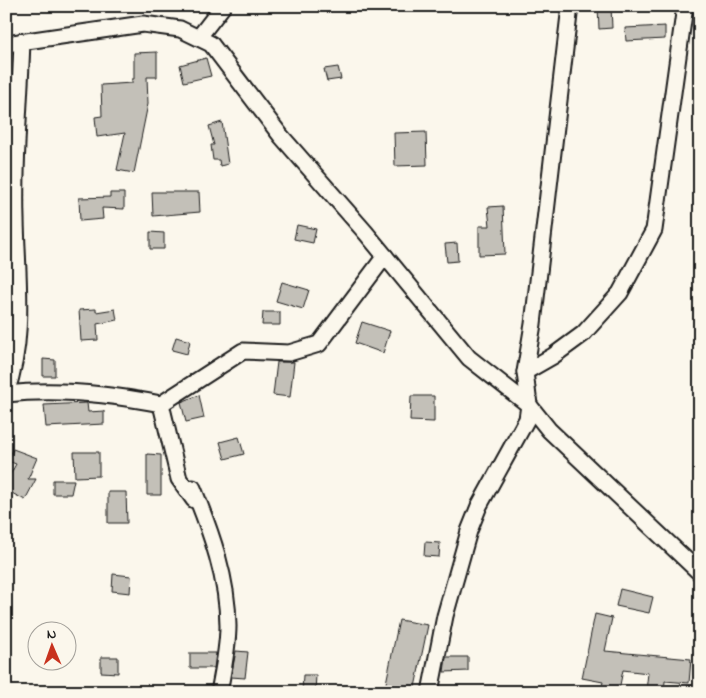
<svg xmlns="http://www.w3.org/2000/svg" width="706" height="698" viewBox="0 0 706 698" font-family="'Indie Flower',sans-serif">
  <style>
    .building { fill: #c3c0b8; stroke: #1c1c1c }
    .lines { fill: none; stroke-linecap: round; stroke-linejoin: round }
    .street-casing { stroke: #1c1c1c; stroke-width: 19 }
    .street { stroke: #fbf7ec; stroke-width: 15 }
  </style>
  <rect width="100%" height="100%" fill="#fbf7ec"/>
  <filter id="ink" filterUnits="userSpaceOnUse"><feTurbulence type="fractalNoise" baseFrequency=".02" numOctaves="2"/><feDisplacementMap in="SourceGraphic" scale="10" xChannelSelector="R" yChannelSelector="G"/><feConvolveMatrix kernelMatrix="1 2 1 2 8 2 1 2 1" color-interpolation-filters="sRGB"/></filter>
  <g filter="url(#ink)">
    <g class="building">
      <polygon points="598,6 611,6 612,28 599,29"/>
      <polygon points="665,26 665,39 626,41 625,28"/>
      <polygon points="157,52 157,77 147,77 148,104 134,173 117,170 125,133 97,137 95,117 102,116 101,85 132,83 132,79 134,79 134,53"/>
      <polygon points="206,58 211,76 184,82 180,65"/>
      <polygon points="338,67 341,79 327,81 324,69"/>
      <polygon points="222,122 228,164 220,166 219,160 213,160 211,145 214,145 209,126"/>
      <polygon points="426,132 427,165 395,166 394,133"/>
      <polygon points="152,192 199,192 200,212 153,216"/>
      <polygon points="110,193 124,193 124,209 102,208 103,219 80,221 79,198 110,197"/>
      <polygon points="503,206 505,254 479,255 479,226 490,226 488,207"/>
      <polygon points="297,225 316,229 313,243 294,239"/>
      <polygon points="150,232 164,233 164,249 150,249"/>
      <polygon points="457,243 458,261 447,262 445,244"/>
      <polygon points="282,282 309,290 303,309 276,301"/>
      <polygon points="96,309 96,312 115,309 117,320 97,324 98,340 81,341 79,310"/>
      <polygon points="263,312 280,312 280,325 262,325"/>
      <polygon points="362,322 390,331 383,353 355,343"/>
      <polygon points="176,337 190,341 187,354 172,350"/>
      <polygon points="43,359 55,360 55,376 43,376"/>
      <polygon points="277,362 294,362 290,397 273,395"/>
      <polygon points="199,395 204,418 186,422 181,402"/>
      <polygon points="411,396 434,396 434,422 410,421"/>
      <polygon points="87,403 88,412 104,411 104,424 46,427 44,405"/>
      <polygon points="239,437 244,454 225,459 220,442"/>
      <polygon points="13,449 37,458 28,479 36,479 25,500 6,490 6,482 16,464 8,461"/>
      <polygon points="74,452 99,452 99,476 75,477"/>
      <polygon points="147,454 161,455 161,495 147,495"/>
      <polygon points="53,480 74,480 71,494 53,494"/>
      <polygon points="108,492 126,492 127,523 108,523"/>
      <polygon points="425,542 440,543 439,557 424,556"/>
      <polygon points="113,574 131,576 130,593 112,591"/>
      <polygon points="620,589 653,597 649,613 616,606"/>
      <polygon points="595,614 612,618 605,651 691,659 689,683 665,681 664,692 646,691 648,673 623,670 619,690 602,686 603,682 582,678"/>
      <polygon points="399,620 428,625 414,692 385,688"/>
      <polygon points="236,651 248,652 245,678 231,677"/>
      <polygon points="190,653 216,653 214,668 190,668"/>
      <polygon points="101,657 118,657 118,673 101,672"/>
      <polygon points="446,657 468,657 468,671 444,672"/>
      <polygon points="303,675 316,675 315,692 302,692"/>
    </g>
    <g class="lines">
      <g class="street-casing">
        <g id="street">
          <polyline points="199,37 223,6"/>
          <polyline points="6,44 143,24 180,29 211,44 281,136 366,233 469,358 529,405 549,430 700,573"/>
          <polyline points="525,372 553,356 583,334 620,293 654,230 685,6"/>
          <path d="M6 393C26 337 17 277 16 219 14 160 20 100 22 41"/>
          <path d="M6 394C57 388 111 394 161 404L243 351 289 353 319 344 385 256"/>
          <polyline points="161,404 179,479 194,500"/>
          <path d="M193 488C211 532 228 579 228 626 228 648 223 671 219 692"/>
          <polyline points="430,692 445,616 469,531 479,506 527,419 529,405 525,372 533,324 570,6"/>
        </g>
      </g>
      <use href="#street" class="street"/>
    </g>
  </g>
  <rect width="706" height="698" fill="none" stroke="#fbf7ec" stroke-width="25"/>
  <rect x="12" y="12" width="681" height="673" fill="none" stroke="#1c1c1c" stroke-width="2" filter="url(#ink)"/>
  <g transform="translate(52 646) rotate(358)"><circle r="24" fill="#fbf7ec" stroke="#a29f99"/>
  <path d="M0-4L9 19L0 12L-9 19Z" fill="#c8321e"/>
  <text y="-8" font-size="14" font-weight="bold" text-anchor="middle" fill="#1c1c1c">N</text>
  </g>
</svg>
